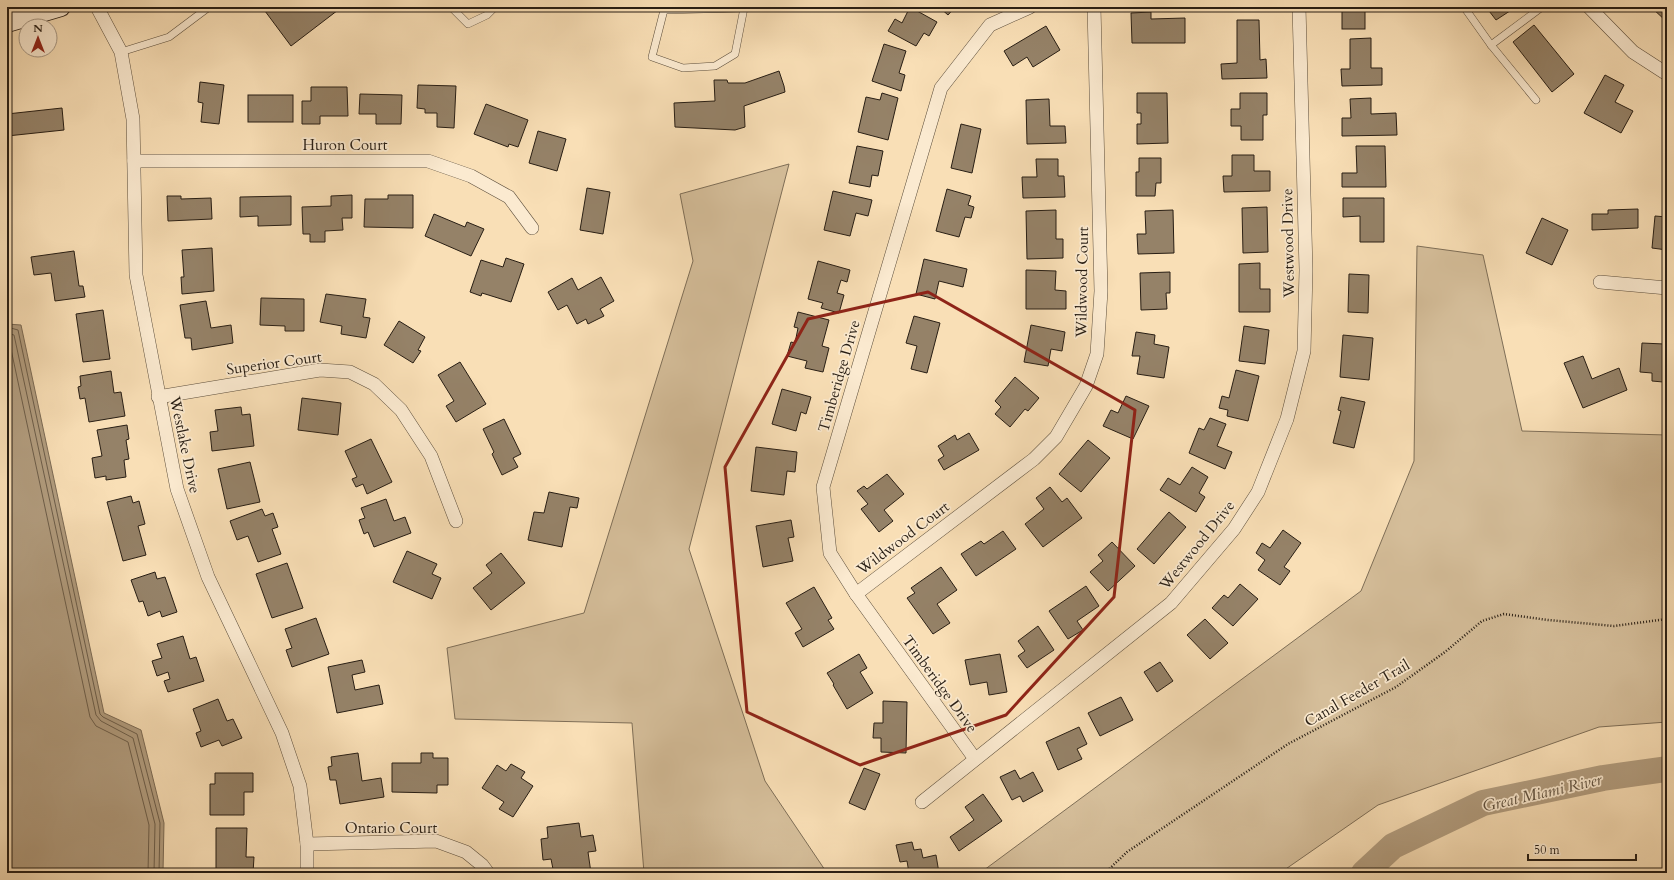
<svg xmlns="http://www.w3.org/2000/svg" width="1674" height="880" viewBox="0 0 1674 880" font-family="Cardo,serif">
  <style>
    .green { fill: #d5be9a; stroke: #7e6e57 }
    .water { fill: #b29d7f; stroke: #7b6a54 }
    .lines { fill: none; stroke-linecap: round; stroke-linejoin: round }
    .shore { stroke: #6d5e4a; stroke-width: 1 }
    .river { stroke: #b29d7f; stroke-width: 26 }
    .building { fill: #958268; stroke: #281e14 }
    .service-casing { stroke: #5c4e3c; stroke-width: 8 }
    .minor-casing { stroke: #5c4e3c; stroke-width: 14 }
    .secondary-casing { stroke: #281e14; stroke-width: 20 }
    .path { stroke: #281e14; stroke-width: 2.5; stroke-dasharray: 1 2; stroke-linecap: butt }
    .service { stroke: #fbead0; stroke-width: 7 }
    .minor { stroke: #fbead0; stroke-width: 13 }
    .secondary { stroke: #fbead0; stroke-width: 18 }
    .marked { fill: none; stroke: #8f2418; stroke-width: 3; stroke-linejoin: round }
    .labels { text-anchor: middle; stroke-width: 3.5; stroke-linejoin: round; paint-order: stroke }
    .street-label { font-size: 15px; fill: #281e14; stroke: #fbead0 }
    .water-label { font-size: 16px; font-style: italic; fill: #5f513f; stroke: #fbead0 }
  </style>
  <rect width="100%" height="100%" fill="#f9dfb6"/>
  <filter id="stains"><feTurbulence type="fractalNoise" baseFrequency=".005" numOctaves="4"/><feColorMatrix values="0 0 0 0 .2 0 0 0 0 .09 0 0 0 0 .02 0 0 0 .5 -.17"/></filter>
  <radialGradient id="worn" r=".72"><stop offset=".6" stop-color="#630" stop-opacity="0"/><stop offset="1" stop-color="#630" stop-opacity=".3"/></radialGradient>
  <g class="green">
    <polygon points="789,164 689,549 765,781 827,873 644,873 632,723 455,719 447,648 584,613 693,261 680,194"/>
    <polygon points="1417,246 1483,255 1522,431 1667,435 1667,722 1599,727 1378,805 1280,873 980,873 1361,591 1414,461"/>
  </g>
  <polygon class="water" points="7,324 21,325 104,713 141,730 164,823 163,872 160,873 7,873"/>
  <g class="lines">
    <g class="shore">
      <polyline points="7,327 18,330 100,714 103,717 137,734 160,823 159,873"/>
      <polyline points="7,333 14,335 96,715 101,721 133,738 155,824 154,873"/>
      <polyline points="7,339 9,340 90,717 96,726 128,742 149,825 148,873"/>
    </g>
    <polyline class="river" points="1364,873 1393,846 1483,803 1603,778 1667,769"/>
  </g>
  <g class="building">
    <polygon points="262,7 342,7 291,46"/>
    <polygon points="910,7 937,22 929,36 924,33 916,46 888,31 895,19 902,23"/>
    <polygon points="939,7 955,7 948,15"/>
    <rect x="1342" y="7" width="23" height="22"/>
    <polygon points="1486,7 1516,7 1496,20"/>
    <polygon points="1651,7 1667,7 1667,22"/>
    <polygon points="1151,12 1151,19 1185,18 1185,43 1132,43 1131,13"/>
    <polygon points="1237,20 1259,20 1260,60 1266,59 1267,78 1222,79 1221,64 1237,63"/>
    <polygon points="1534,25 1574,74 1552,92 1513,42"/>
    <polygon points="1046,26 1060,50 1033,67 1027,57 1013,66 1004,51"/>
    <polygon points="1371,38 1371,68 1382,68 1382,85 1342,86 1341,69 1350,69 1350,39"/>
    <polygon points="884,44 906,51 899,73 905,75 901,91 872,81"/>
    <polygon points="779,71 784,86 785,92 744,106 745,127 735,130 675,127 674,103 715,101 714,80 727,80 728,83 745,83"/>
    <polygon points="1605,75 1624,85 1615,102 1633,111 1621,133 1584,113"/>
    <polygon points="200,82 224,85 219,124 201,122 203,103 198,102"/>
    <polygon points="418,85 456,86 454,128 437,127 437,113 425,113 425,109 417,108"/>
    <polygon points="311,87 347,87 348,116 320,116 320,124 302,124 302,101 311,101"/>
    <polygon points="882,93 898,98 888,140 858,132 866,97 880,100"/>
    <polygon points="1137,93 1167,93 1168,143 1137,144 1137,124 1141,124 1141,113 1137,113"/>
    <polygon points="1240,93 1267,93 1267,115 1263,115 1263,140 1241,140 1241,126 1231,126 1231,109 1240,109"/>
    <polygon points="360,94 402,95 401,124 376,124 376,114 359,114"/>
    <rect x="248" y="95" width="45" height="27"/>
    <polygon points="1371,98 1371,114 1396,113 1397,135 1342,136 1342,118 1351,118 1350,99"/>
    <polygon points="1049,99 1050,126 1065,126 1066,143 1027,144 1026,100"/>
    <polygon points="486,104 528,120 518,147 509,144 508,147 474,134"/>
    <polygon points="62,108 64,130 7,136 7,114"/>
    <polygon points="961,124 981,129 972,173 951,168"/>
    <polygon points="538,131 566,139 557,171 529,163"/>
    <polygon points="857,146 883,151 878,176 872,175 870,187 849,183"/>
    <polygon points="1356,146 1385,146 1386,187 1342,187 1342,173 1357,173"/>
    <polygon points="1232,155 1254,155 1254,171 1270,171 1270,191 1224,192 1223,176 1232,176"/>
    <polygon points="1139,158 1161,158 1161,183 1156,183 1155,196 1136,196 1136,172 1139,172"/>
    <polygon points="1036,159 1058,159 1058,176 1064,176 1065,197 1023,198 1022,177 1037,177"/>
    <polygon points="587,188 610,192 603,234 580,230"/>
    <polygon points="947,189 971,196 968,205 974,207 971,218 965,217 959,237 936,231"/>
    <polygon points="833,191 872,200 868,216 856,213 850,236 824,230"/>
    <polygon points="352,195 352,218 342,218 343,230 325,231 325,242 310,242 310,234 303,234 302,207 331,206 331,196"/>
    <polygon points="388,195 413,195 413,228 364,227 365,199 388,199"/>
    <polygon points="167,196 181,196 181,199 211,198 212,219 168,221"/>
    <polygon points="291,196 291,225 258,226 258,216 240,217 240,197"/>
    <polygon points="1343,198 1384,198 1384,242 1360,242 1360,216 1343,217"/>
    <polygon points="1267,207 1268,252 1243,253 1242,208"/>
    <polygon points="1638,209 1638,228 1592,230 1592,214 1608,214 1608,210"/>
    <polygon points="1056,210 1056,239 1063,239 1063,258 1027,259 1026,211"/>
    <polygon points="1173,210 1174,253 1138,254 1137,234 1146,234 1145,211"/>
    <polygon points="434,214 465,227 467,222 484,229 471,256 425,236"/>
    <polygon points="1655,216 1667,217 1667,250 1652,248"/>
    <polygon points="1542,218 1568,230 1552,265 1526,253"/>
    <polygon points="212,248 214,291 182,294 181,277 184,277 182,250"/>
    <polygon points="74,251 79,286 83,286 85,297 55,301 51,273 34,275 31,257"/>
    <polygon points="506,258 524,264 511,302 482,293 481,296 470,292 481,260 503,267"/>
    <polygon points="924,259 967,269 963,287 939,281 935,299 916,294"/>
    <polygon points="818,261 850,270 847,282 841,280 837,293 844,295 839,313 821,308 823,303 808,299"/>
    <polygon points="1260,263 1260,289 1270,289 1270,312 1239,312 1239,264"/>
    <polygon points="1026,270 1056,271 1055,290 1066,291 1066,309 1026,309"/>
    <polygon points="1170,272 1170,293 1166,293 1167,309 1141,310 1140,273"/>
    <polygon points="1349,274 1369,275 1368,313 1348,312"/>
    <polygon points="601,277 614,301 600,309 604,316 588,324 586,319 577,324 567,305 558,310 548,292 572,278 578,290"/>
    <polygon points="326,294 366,299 363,317 370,318 366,338 341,334 342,326 320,322"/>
    <polygon points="261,298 304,299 304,331 285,331 285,326 260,325"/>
    <polygon points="206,301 211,328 231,325 233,343 192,350 191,338 185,338 180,305"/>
    <polygon points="103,310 110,359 83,362 76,314"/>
    <polygon points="798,312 829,320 822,346 829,348 823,372 805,368 807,361 787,356 791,342 795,343 798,328 794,327"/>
    <polygon points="914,316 940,323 927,373 911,369 917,346 906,343"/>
    <polygon points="399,321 425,337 418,350 421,351 413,363 384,345"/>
    <polygon points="1031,325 1065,332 1062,351 1051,349 1048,366 1024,362"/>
    <polygon points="1244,326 1269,330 1265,364 1239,361"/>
    <polygon points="1136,332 1155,335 1154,344 1169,347 1164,378 1137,374 1140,356 1132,356"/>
    <polygon points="1343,335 1373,338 1369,380 1340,377"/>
    <polygon points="1642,343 1664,344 1664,352 1667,352 1667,374 1663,374 1663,382 1652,381 1652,373 1640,372"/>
    <polygon points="1583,356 1592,379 1619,368 1627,390 1583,408 1564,363"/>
    <polygon points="460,362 486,404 456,422 446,406 454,401 438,375"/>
    <polygon points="1236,370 1259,376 1248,421 1227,416 1228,410 1219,408 1222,396 1229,398"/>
    <polygon points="111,371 114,393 121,392 125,416 89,422 85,398 80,399 78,387 81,386 80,376"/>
    <polygon points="1015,377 1039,398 1028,411 1025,409 1010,427 995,414 1001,407 995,401"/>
    <polygon points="782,389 811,397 806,414 801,412 796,431 772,424"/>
    <polygon points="1126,396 1149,406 1133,439 1103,426 1111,410 1118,413"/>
    <polygon points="1341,397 1365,402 1354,448 1333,443 1341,411 1338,410"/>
    <polygon points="302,398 341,403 338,435 298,430"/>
    <polygon points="241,407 242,415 250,414 254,446 212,451 210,432 218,431 215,410"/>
    <polygon points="1210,418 1226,424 1217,446 1232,452 1225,469 1189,453 1199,428 1204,430"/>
    <polygon points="504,419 521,454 513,458 518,467 502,475 492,454 494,452 483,429"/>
    <polygon points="127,425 129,439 126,440 129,459 124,460 126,477 106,480 106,476 95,478 92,458 102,456 97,430"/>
    <polygon points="969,433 979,450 944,470 938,460 944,456 938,446 955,435 957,440"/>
    <polygon points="371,439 392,482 367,494 363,484 356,487 352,479 357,477 345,451"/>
    <polygon points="1088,440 1110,458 1081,492 1059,474"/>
    <polygon points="756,447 797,452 795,472 787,471 784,495 751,491"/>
    <polygon points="250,462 260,502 227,509 218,469"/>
    <polygon points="1192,467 1208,477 1199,493 1205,497 1196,512 1160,490 1168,478 1180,485"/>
    <polygon points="887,474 904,494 884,510 893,521 879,532 861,509 868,504 857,491 864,486 867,489"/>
    <polygon points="1050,487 1062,502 1067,498 1082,518 1043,547 1025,524 1044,509 1036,498"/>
    <polygon points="549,492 579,498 577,508 570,507 562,547 528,540 534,512 544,513"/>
    <polygon points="131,496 133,503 139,501 145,524 138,526 146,555 123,561 107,502"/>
    <polygon points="386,499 394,521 405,517 411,533 374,547 368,532 364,534 359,520 365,518 361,508"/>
    <polygon points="262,509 265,516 273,513 278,527 272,529 281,554 258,562 248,536 237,540 230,521"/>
    <polygon points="1169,512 1186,527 1154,564 1137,549"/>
    <polygon points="791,520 794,537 788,538 793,561 763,567 756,526"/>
    <polygon points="1283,530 1301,543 1284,567 1290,571 1280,585 1258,570 1265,560 1256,553 1262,543 1270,548"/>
    <polygon points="1003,531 1016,549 976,576 961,554 981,541 984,544"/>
    <polygon points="1112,542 1135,566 1108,591 1090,572 1103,561 1098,555"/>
    <polygon points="407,551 437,564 432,574 441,578 432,599 393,582"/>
    <polygon points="501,553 525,583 491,610 473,588 492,573 486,565"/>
    <polygon points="287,563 303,608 272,618 256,574"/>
    <polygon points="941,567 957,590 937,604 950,623 933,634 907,598 915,593 911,588"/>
    <polygon points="155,572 157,579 165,577 177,612 162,617 160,611 148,616 143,601 139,602 131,580"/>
    <polygon points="1240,584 1258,599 1233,626 1212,608 1224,595 1228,598"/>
    <polygon points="1086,586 1099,606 1077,621 1083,630 1068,639 1049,611"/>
    <polygon points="814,587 832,618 828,620 834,629 803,647 795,633 802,629 786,603"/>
    <polygon points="316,618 329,654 292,667 286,650 292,648 285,629"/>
    <polygon points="1205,619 1228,643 1210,659 1187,635"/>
    <polygon points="1038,626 1054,650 1027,668 1018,656 1025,651 1018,641"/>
    <polygon points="183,636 190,659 196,657 204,681 168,692 164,681 170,679 168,672 157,676 152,661 162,658 157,644"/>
    <polygon points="859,654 867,668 860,672 873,693 847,709 833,685 834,684 827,673"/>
    <polygon points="1000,654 1007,692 989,695 987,682 970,685 965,660"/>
    <polygon points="362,660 365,672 352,675 355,690 379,685 383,704 337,713 328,667"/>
    <polygon points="1160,662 1173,681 1157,692 1144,672"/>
    <polygon points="1121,697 1133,720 1100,736 1088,713"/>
    <polygon points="218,699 227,721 233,719 242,738 222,746 219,740 201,747 196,733 201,731 193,709"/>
    <polygon points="883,701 907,702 906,753 881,752 881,738 873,738 874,723 883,723"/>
    <polygon points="1079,727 1087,744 1077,749 1082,759 1058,770 1046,742"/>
    <polygon points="358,753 362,781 381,778 384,797 340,804 336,780 330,780 328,767 332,766 331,757"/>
    <polygon points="421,753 433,753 433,758 448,758 448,785 437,785 437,793 392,792 392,763 421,763"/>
    <polygon points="511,764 525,772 521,778 533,786 513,817 499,809 504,802 482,788 497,765 506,771"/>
    <polygon points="864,768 880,774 865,810 849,803"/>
    <polygon points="1015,770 1020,779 1033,772 1043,791 1023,802 1020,796 1012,800 1000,777"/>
    <polygon points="215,773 253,773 253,792 244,792 244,815 210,815 210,784 215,784"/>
    <polygon points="983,794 1002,821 959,851 950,837 974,820 965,807"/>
    <polygon points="579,823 581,837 593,835 596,851 588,852 591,873 541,873 540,870 553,869 551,859 543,860 541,839 548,838 547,827"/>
    <polygon points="216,828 247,828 246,857 254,857 253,873 216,873"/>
    <polygon points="912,842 914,850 921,849 923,858 936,855 939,873 909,873 907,861 900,862 896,845"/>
  </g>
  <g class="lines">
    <g class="service-casing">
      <g id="service">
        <polyline points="451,7 468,24 487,15 495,7"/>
        <polyline points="665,7 664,10 744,8 744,7"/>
        <polyline points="1464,7 1491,45 1536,100"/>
        <polyline points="664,10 652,57 683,68 715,66 735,54 744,8"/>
        <polyline points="1491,45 1542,7"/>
        <polyline points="121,52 169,37 209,7"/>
      </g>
    </g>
    <g class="minor-casing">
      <g id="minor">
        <polyline points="97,7 121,52 133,119 136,275 177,489 208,577 282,733 300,786 307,844 307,873"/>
        <polyline points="1589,7 1633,52 1667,74"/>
        <polyline points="134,161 428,161 471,176 509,197 532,228"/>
        <polyline points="1600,282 1667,288"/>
        <polyline points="158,397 320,370 350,372 374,384 401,410 431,456 456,521"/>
        <polyline points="856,594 1034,459 1056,437 1086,386 1097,354 1101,291 1094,7"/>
        <polyline points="975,759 856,594 830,553 823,487 941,88 990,25 1030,7"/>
        <polyline points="922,802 1171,603 1234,529 1258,492 1287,419 1304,351 1306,270 1299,7"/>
        <polyline points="307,844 436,841 466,852 482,865 488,873"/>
      </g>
    </g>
    <g class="secondary-casing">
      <polyline id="secondary" points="7,23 61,7"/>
    </g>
    <polyline class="path" points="1105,873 1127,852 1288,744 1396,687 1445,652 1482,621 1504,614 1548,620 1614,626 1667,619"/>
    <use href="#service" class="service"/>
    <use href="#minor" class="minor"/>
    <use href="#secondary" class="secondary"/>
  </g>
  <path class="marked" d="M928 292 1135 410 1114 597 1006 715 860 765 747 712 725 467 808 319Z"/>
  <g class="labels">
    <g class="street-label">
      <text x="345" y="150">Huron Court</text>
      <text transform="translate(1288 243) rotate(-91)" y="5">Westwood Drive</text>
      <text transform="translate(1082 282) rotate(-89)" y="5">Wildwood Court</text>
      <text transform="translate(274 363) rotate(-8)" y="5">Superior Court</text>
      <text transform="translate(839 376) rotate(-74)" y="5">Timberidge Drive</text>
      <text transform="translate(185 445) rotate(78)" y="5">Westlake Drive</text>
      <text transform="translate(903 538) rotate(-37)" y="5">Wildwood Court</text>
      <text transform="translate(1197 545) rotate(-51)" y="5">Westwood Drive</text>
      <text transform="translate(940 684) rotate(54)" y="5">Timberidge Drive</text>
      <text transform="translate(1357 693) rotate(-30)" y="5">Canal Feeder Trail</text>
      <text x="391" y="833">Ontario Court</text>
    </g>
    <g class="water-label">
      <text transform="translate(1542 792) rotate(-13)" y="6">Great Miami River</text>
    </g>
  </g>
  <rect width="1674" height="880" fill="none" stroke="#f9dfb6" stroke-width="24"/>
  <rect x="8" y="8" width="1658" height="864" fill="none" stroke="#281e14" stroke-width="2"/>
  <rect x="12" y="12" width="1650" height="856" fill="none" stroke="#281e14"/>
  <g transform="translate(38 38)"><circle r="19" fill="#fbead0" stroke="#a79885"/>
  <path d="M0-3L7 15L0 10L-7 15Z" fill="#8f2418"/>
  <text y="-6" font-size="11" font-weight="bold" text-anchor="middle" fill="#281e14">N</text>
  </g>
  <path d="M1528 854v6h108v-6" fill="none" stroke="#281e14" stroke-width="2"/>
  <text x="1534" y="854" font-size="12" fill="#281e14" stroke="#fbead0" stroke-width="3" paint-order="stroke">50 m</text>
  <rect width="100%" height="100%" filter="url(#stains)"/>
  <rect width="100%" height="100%" fill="url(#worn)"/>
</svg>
